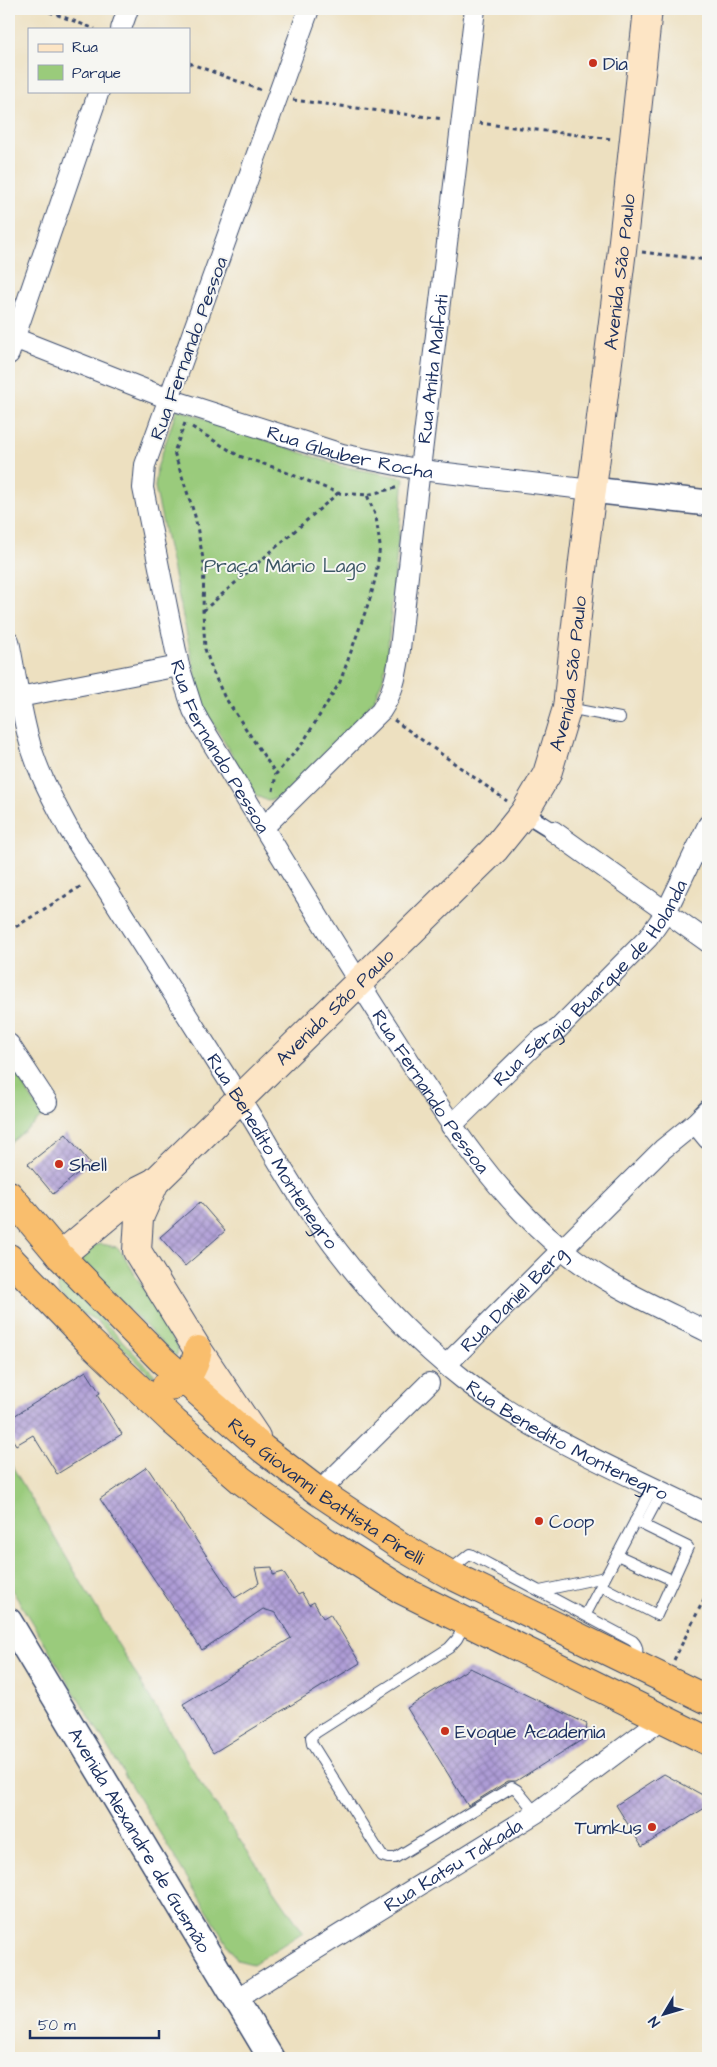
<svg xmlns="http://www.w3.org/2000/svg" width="717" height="2067" viewBox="0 0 717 2067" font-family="'Architects Daughter',sans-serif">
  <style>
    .green { fill: #9acb7b; stroke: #5a7d6c }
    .building { fill: url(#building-cross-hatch) }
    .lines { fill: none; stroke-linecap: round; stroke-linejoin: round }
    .service-casing { stroke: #3a4a6d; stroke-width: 12 }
    .pedestrian-casing { stroke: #3a4a6d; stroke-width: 18 }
    .minor-casing { stroke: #3a4a6d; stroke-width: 22 }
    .tertiary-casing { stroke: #3a4a6d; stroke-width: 28 }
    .secondary-casing { stroke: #3a4a6d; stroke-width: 30 }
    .trunk-casing { stroke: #3a4a6d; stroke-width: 30 }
    .path { stroke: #3a4a6d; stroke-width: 3; stroke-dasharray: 4 4; stroke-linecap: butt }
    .service { stroke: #fff; stroke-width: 10 }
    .pedestrian { stroke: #fff; stroke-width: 15 }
    .minor { stroke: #fff; stroke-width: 20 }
    .tertiary { stroke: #fff; stroke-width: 25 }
    .secondary { stroke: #fde5c5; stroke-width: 28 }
    .trunk { stroke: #f9be6d; stroke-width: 28 }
    .poi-dot { fill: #c8321e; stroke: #f6f6f2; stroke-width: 2 }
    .labels { text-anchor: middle; stroke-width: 4; stroke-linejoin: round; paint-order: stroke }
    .poi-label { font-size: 19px; fill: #1b2f5e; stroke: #f6f6f2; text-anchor: start }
    .street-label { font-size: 19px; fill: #1b2f5e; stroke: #f6f6f2 }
    .park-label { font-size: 19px; fill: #3b5665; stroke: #f6f6f2 }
  </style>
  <defs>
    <pattern id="building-cross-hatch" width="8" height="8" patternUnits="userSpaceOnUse" patternTransform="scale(1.25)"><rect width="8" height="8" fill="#ae9cd6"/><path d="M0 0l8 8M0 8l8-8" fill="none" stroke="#8d80b1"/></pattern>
  </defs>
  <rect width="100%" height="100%" fill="#f6f6f2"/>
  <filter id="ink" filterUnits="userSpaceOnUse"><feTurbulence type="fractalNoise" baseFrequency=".02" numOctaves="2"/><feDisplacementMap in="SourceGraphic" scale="10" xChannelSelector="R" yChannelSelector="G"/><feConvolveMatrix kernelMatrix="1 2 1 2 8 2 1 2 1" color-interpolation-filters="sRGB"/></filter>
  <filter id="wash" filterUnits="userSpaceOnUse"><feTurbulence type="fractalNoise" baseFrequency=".0096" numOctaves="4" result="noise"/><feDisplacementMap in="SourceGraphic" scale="20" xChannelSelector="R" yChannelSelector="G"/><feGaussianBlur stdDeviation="1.12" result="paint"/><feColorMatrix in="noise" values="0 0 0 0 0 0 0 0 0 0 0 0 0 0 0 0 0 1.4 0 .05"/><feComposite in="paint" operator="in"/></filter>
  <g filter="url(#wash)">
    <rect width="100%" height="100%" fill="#ede0c0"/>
    <g class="green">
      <path d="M177 409 340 466 404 478 387 656 383 679 374 699 362 715 283 796C271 801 265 802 255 794L203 706 199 691 155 487 157 468Z"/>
      <polygon points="9,1063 43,1116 9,1144"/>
      <path d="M101 1244 116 1247 123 1254 178 1348 177 1355 175 1356 81 1260C82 1250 92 1246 101 1244Z"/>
      <polygon points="60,1280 65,1281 154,1374 154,1376 151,1376 96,1320 75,1310 60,1294 57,1287"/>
      <polygon points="9,1461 200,1782 303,1932 253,1964 237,1960 9,1585"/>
    </g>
    <g id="blocks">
      <g class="building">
        <polygon points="66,1134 90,1163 53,1194 28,1164"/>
        <polygon points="200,1202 225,1231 185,1266 160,1237"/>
        <polygon points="86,1371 100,1393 97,1395 122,1434 57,1474 33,1435 16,1445 9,1434 9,1419"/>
        <polygon points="147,1467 235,1598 259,1583 255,1568 272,1567 273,1575 283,1572 298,1595 302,1593 309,1605 314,1602 323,1618 330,1614 360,1663 213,1753 183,1704 291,1638 276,1613 263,1609 202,1650 100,1499"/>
        <polygon points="470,1668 587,1724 585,1738 516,1781 508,1781 468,1806 407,1708"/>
        <polygon points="664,1774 708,1798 708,1806 642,1847 616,1805"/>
      </g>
    </g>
  </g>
  <g filter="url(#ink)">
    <use href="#blocks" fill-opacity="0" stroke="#3a4a6d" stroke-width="1"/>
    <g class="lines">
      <g class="service-casing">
        <g id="service">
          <polyline points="568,708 620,718"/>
          <polyline points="644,1525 662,1491"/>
          <polyline points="617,1555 672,1580"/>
          <path d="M451 1575 455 1566 470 1554 633 1641C640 1648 637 1654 635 1663"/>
          <polyline points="601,1586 657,1615 688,1547 635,1521"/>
          <polyline points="540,1591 605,1577"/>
          <polyline points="586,1614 653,1487"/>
          <polyline points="466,1622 457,1639 449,1648 317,1732 311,1737 312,1744 382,1856 388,1858 395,1858 512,1787 517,1790 536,1813"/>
        </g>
      </g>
      <g class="pedestrian-casing">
        <polyline id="pedestrian" points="524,813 553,831"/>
      </g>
      <g class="minor-casing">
        <g id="minor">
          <path id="s1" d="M309 9 145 465 143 488 179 666 193 710 200 723C263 826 325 930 390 1031 441 1110 490 1190 563 1250 607 1286 658 1307 708 1332"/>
          <polyline points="121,29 128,9"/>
          <path id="s2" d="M9 336 169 399 342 454 421 470 592 490"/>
          <polyline points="9,354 99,91"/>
          <path id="s3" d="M9 641C15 672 20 705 28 736 36 769 52 798 68 828 125 918 182 1008 239 1097 264 1136 286 1178 313 1217 354 1276 406 1334 463 1379 537 1437 625 1473 708 1514"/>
          <polyline points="9,699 179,666"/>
          <path id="s4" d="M264 827 381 711C392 694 396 678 399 658L417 494 475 9"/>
          <polyline points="553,831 708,942"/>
          <polyline points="9,1044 47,1102"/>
          <polyline points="695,1123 708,1139"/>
          <path id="s5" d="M451 1126 538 1041 558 1029 648 938 666 912 708 825"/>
          <path id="s6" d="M446 1365 663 1149 695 1123 708 1110"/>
          <polyline points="319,1492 429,1383"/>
          <path id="s7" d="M236 1999 536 1813 662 1719"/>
        </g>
      </g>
      <g class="tertiary-casing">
        <g id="tertiary">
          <polyline points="592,490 708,503"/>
          <path id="s8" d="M9 1621 271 2058"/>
        </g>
      </g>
      <g class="secondary-casing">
        <g id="secondary">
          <polyline points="60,1256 139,1190 155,1182"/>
          <path id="s9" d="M256 1437 198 1350 137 1251 139 1218 155 1182 495 849 524 813 547 774 567 708 583 561 622 250 648 9"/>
        </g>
      </g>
      <g class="trunk-casing">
        <g id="trunk">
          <path id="s10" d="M9 1195 60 1256 162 1360 263 1449 319 1492 402 1547 451 1575 708 1700"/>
          <polyline points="9,1258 89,1341 174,1422 241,1480 326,1542 402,1590 708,1741"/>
          <path d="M166 1386C186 1386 195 1367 198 1350"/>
        </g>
      </g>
      <g class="path">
        <polyline points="42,9 95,29"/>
        <polyline points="189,63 261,90"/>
        <polyline points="293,100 443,119"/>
        <polyline points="479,123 612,139"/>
        <polyline points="642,252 708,260"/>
        <polyline points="185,423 174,452 195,516 204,564 203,611 205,649 213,672 224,696 276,774"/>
        <polyline points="192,427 239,456 273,467 338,493 367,495 399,487"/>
        <polyline points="203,611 338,493"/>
        <polyline points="394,720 507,801"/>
        <polyline points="273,791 276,774 302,744 340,682 371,596 376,575 380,546 376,517 367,495"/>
        <polyline points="9,931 83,885"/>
        <polyline points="674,1660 708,1591"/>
      </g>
      <use href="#service" class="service"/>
      <use href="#pedestrian" class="pedestrian"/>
      <use href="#minor" class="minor"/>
      <use href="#tertiary" class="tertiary"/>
      <use href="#secondary" class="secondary"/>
      <use href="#trunk" class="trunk"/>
    </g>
  </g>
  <g class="poi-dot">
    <circle cx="593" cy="63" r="5"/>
    <circle cx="59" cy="1164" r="5"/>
    <circle cx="539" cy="1521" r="5"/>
    <circle cx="445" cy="1731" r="5"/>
    <circle cx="652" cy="1827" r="5"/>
  </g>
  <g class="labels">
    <g class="poi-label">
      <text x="603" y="70">Dia</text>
      <text x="69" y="1171">Shell</text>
      <text x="549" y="1528">Coop</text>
      <text x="455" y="1738">Evoque Academia</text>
      <text x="642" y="1834" text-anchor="end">Tumkus</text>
    </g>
    <g class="street-label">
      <text dy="7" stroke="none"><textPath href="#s9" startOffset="1369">Avenida São Paulo</textPath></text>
      <text transform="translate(188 348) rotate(-70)" y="7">Rua Fernando Pessoa</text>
      <text dy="7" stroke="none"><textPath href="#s4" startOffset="512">Rua Anita Malfati</textPath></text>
      <text dy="7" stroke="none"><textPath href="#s2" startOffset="361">Rua Glauber Rocha</textPath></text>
      <text dy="7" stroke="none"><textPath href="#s9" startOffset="964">Avenida São Paulo</textPath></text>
      <text dy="7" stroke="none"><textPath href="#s1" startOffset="780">Rua Fernando Pessoa</textPath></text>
      <text dy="7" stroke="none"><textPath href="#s5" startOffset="201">Rua Sérgio Buarque de Holanda</textPath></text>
      <text dy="7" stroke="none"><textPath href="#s9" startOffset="544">Avenida São Paulo</textPath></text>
      <text dy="7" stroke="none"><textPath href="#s1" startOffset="1185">Rua Fernando Pessoa</textPath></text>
      <text dy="7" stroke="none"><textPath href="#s3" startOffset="580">Rua Benedito Montenegro</textPath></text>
      <text dy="7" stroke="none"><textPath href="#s6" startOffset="94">Rua Daniel Berg</textPath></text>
      <text dy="7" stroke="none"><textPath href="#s3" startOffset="1000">Rua Benedito Montenegro</textPath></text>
      <text dy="7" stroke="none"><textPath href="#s10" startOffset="436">Rua Giovanni Battista Pirelli</textPath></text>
      <text dy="7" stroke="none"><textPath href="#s8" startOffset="255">Avenida Alexandre de Gusmão</textPath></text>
      <text dy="7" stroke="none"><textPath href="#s7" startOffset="255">Rua Katsu Takada</textPath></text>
    </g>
    <g class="park-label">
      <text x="285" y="572">Praça Mário Lago</text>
    </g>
  </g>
  <rect width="717" height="2067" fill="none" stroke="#f6f6f2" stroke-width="30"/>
  <rect x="28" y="28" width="162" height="65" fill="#f6f6f2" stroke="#9ea6b7"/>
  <rect x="38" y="44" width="25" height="8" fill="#fde5c5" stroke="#9ea6b7"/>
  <text x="72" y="52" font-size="15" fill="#1b2f5e">Rua</text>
  <rect x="38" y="65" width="25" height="15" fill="#9acb7b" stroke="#9ea6b7"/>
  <text x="72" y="78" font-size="15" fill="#1b2f5e">Parque</text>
  <g transform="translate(664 2014) rotate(232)" stroke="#f6f6f2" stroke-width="4" paint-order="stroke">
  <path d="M0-4L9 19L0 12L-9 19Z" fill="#1b2f5e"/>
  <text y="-8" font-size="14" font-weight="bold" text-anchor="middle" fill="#1b2f5e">N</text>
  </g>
  <path d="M30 2030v8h129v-8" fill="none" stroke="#1b2f5e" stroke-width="2.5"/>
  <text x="38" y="2030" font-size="15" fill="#1b2f5e" stroke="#f6f6f2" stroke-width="4" paint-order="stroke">50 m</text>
</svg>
